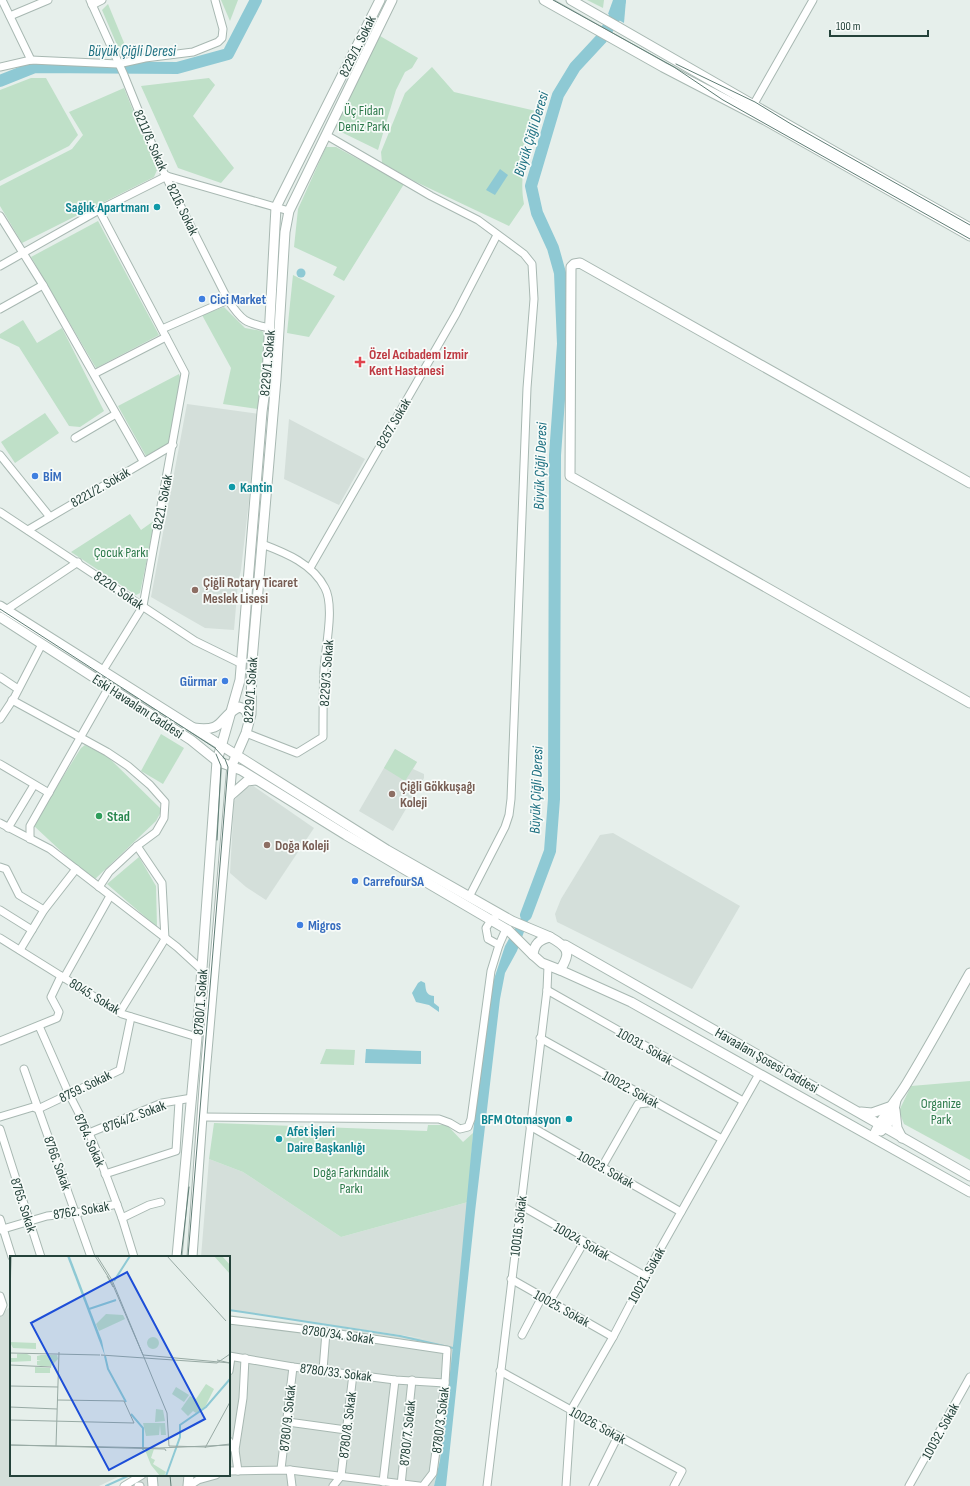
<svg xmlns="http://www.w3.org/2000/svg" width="970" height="1486" viewBox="0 0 970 1486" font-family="'Sofia Sans Condensed',sans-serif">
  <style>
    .built { fill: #d4dfda }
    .green { fill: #bfe0c8 }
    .water { fill: #8ec9d4 }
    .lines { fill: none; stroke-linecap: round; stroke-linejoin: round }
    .stream { stroke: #8ec9d4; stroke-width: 2 }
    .river { stroke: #8ec9d4; stroke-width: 12 }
    .minor-casing { stroke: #a8b8b2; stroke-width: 9 }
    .tertiary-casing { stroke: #a8b8b2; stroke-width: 11 }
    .minor { stroke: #fff; stroke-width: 7 }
    .tertiary { stroke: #fff; stroke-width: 9 }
    .tram { stroke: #5f7d75; stroke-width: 1 }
    .culture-dot { fill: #0f9aa8; stroke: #f7fbf9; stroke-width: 1.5 }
    .shop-dot { fill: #3f7fe0; stroke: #f7fbf9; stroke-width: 1.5 }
    .health-dot { fill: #e0444e; stroke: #f7fbf9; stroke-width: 1.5 }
    .education-dot { fill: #8d6e63; stroke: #f7fbf9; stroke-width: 1.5 }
    .leisure-dot { fill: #2e9e5b; stroke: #f7fbf9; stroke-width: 1.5 }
    .labels { text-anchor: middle; stroke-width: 3.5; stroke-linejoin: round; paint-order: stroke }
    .street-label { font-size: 14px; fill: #24423a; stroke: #f7fbf9 }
    .park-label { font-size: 14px; fill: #2d7a4b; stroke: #f7fbf9 }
    .culture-label { font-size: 14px; font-weight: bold; fill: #0d838f; stroke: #f7fbf9; text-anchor: end }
    .shop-label { font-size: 14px; font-weight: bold; fill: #366cbe; stroke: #f7fbf9; text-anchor: start }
    .health-label { font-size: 14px; font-weight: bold; fill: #be3a42; stroke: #f7fbf9; text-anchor: start }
    .education-label { font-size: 14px; font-weight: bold; fill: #785e54; stroke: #f7fbf9; text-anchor: start }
    .leisure-label { font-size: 14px; font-weight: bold; fill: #27864d; stroke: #f7fbf9; text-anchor: start }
    .water-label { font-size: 15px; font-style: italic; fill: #1c6f80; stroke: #f7fbf9 }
    .inset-river { fill: none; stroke: #8ec9d4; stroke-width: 2 }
    .inset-road { fill: none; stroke: #98aaa4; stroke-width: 1 }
    .view { fill: #1d4ed8; fill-opacity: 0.15; stroke: #1d4ed8; stroke-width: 2 }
    .inset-edge { fill: none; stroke: #24423a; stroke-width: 2 }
  </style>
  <rect width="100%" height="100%" fill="#e6efeb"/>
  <g class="built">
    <polygon points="187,404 259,414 241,570 238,583 234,630 205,628 151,597"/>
    <polygon points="289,419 365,459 339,505 284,479"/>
    <polygon points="395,749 417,762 413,769 424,774 424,778 393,831 359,811"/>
    <polygon points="252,785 314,828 266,900 246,887 230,873 234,801 243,790"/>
    <polygon points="613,833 740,906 692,989 557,922 555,914 561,899 600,835"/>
    <polygon points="209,1159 243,1172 341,1237 468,1202 454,1342 440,1460 434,1486 128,1486 146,1475 229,1475 229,1315 428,1339 229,1310 229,1257 201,1257"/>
    <polygon points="11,1306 11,1475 120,1476 99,1486 0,1486 0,1315"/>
  </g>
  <g class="green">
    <polygon points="221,0 238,0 230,21"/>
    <polygon points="588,0 604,0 603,8 587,0"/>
    <polygon points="108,4 127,50 120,52 102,10"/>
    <polygon points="380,36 418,58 412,68 405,72 396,90 378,150 337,130 336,125"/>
    <path d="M432 67 454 92 536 111C529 140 518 173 524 204L509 226 416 182 382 163 381 152 405 93Z"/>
    <polygon points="31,78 46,78 78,135 69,146 0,181 0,90"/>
    <polygon points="209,78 215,85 193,116 234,168 221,183 178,168 141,86"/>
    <polygon points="124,88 157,170 154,177 22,243 0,206 0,186 72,149 83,135 69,112"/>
    <polygon points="326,147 336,147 404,184 344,281 333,275 337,267 294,247 298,209"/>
    <polygon points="98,221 159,335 96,368 31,257"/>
    <polygon points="293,275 335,296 309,337 287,333"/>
    <polygon points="224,307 245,328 262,331 266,335 258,409 223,404 231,368 202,315"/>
    <polygon points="23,320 37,343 62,328 104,411 80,427 69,426 19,347 0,338 0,334"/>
    <polygon points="179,374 181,380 171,443 146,456 118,406"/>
    <polygon points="45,413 59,433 15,463 1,442"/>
    <polygon points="130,514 141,530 155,520 140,593 136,595 71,552"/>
    <polygon points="161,734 184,748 163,784 141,771"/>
    <polygon points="85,745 108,757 162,810 156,821 93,881 33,825 81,748"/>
    <polygon points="395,749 417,762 405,781 384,768"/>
    <polygon points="139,857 156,886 157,927 107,884"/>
    <polygon points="326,1049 355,1050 354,1065 320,1064"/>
    <polygon points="970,1081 970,1160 904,1124 899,1111 911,1086"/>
    <polygon points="214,1123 427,1131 428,1125 447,1125 463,1142 473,1133 468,1202 341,1237 243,1172 209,1159"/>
  </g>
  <g class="water">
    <polygon points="613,0 626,0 624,23 608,14"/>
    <polygon points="500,169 508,175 495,195 486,190"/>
    <circle cx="301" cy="273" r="4.5"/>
    <polygon points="523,914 529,918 517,951 505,973 500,999 475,1212 446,1486 434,1486 440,1460 454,1337 473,1133 483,1042 494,979 505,946"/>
    <path d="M421 981 425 983C426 989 425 995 434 996V1003L439 1007V1012L429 1005 416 1002 412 993 418 983Z"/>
    <polygon points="366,1049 421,1051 421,1064 365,1063"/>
  </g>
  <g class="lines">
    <g class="stream">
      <polyline points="229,1310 400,1336 453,1348"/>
      <polyline points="106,1486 130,1475"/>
    </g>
    <g class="river">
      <polyline points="0,81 35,67 177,68 228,54 256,0"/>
      <polyline points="526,915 550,851 554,799 555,455 563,344 560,273 553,248 537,213 531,186 558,95 575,67 601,39 616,15 620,0"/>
    </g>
    <g class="minor-casing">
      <g id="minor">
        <polyline points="2,0 31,60"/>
        <path d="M90 0 124 75 162 169 228 300C242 321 245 323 270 328"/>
        <polyline points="92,5 102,0"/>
        <polyline points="10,16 48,0"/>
        <polyline points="0,67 31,60 118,64 145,58 193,52 218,42 222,38 223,29 215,0"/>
        <polyline points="751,109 813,0"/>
        <polyline points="326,135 431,196 478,220 524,254 532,264 534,299 527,388 511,799 509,815 505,827 469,897"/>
        <polyline points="167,176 289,211"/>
        <polyline points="99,210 185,373 143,606 102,672"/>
        <polyline points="0,216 43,285 143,461"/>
        <polyline points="0,266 99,210 167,176"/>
        <polyline points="0,309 43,285"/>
        <polyline points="162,329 228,300"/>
        <polyline points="94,374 166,337"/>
        <polyline points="75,438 116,414"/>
        <polyline points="0,455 50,517"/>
        <polyline points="0,512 195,641 240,663"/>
        <polyline points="28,530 173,445"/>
        <polyline points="310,568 456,314 497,235"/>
        <polyline points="6,610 78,562"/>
        <polyline points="0,677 18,689"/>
        <polyline points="12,700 107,752 128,766 150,785 165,802 164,818 156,832 137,846 109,872 99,887"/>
        <polyline points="0,719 14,698 42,644"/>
        <path d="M246 733 297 753 323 737C323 714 323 692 324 670 325 648 335 607 325 588 313 564 286 553 262 544"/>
        <polyline points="0,764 49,793"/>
        <polyline points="0,823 50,849 177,947 202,970"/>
        <polyline points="8,828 34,785"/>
        <polyline points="30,839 30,826 109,687"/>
        <polyline points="0,867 6,869 19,895 44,910"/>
        <polyline points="0,910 32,930"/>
        <polyline points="0,938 122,1014 197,1037"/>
        <polyline points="499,945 506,929"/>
        <polyline points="20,950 44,910 76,869"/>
        <polyline points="64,978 110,896"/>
        <polyline points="547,990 743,1101"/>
        <polyline points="120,1012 165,939 162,883 137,846"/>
        <polyline points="39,1026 69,1094 89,1133 100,1159 122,1218 134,1257"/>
        <polyline points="540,1038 722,1139"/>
        <polyline points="0,1041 57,1018 59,1012 51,997 61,976"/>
        <polyline points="24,1069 91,1257"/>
        <polyline points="0,1117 33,1107 38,1109 120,1070 131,1017"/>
        <polyline points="202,1117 439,1119 450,1123 460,1129 468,1127 471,1119 491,971 499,945 488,939 486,928 491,920 495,918"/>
        <polyline points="530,1126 681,1212"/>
        <polyline points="0,1129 41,1257"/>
        <polyline points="89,1133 162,1103 192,1098"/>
        <polyline points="602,1167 638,1104 656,1102"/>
        <polyline points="105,1174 176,1151 179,1101"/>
        <polyline points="520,1205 645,1276"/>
        <polyline points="122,1218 149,1205 161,1202"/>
        <polyline points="0,1219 12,1257"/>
        <polyline points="0,1230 47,1216 76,1213 117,1204"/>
        <polyline points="511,1279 613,1337"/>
        <polyline points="0,1296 3,1305 0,1312"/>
        <polyline points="550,1301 584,1242"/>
        <polyline points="229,1320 326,1332 447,1350 445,1383 433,1473 423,1486"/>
        <polyline points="522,1335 542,1297"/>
        <polyline points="229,1356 293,1367 395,1380 445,1383"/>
        <polyline points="323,1370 326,1332"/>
        <polyline points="229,1371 231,1357"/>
        <polyline points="500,1371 682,1471 674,1486"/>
        <polyline points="288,1422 346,1430"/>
        <polyline points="229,1441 235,1450"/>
        <polyline points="281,1469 293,1367"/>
        <polyline points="290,1470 292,1486"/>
        <polyline points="229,1471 290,1470 419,1486"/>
        <polyline points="238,1471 235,1450 243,1398 245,1358"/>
        <polyline points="383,1482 395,1380"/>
        <polyline points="401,1485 412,1380"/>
        <polyline points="124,1486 142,1475"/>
        <polyline points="138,1486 140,1486"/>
        <polyline points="189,1486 198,1480 216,1475"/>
        <polyline points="333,1486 341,1476 353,1374"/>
        <polyline points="487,1486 547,990 548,966"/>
        <polyline points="566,1486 571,1410 613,1337 645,1276 759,1074"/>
        <polyline points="593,1486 618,1436"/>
        <polyline points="909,1486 970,1377"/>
      </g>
    </g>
    <g class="tertiary-casing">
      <g id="tertiary">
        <polyline points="544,0 663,67 765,120 970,236"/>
        <polyline points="571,0 837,153 970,228"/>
        <polyline points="970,483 580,263 574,264 571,267 570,476 970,703"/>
        <polyline points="0,606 387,850 512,921 550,937"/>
        <polyline points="0,617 191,740 217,761 241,770 346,835 508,930 533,955"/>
        <path d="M194 728C226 732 217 718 239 707 246 709 247 712 249 719"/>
        <polyline points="230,796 247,781 256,780"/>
        <path d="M550 937C568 947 572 952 560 970L542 963 533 955C534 944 540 939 550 937Z"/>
        <polyline points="565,945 970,1176"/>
        <polyline points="560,970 631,1002 970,1192"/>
        <polyline points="895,1110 897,1128 902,1138"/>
        <polyline points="861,1112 872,1113 889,1107"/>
        <path d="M881 1131C891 1123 894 1111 896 1100"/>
        <path d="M873 1137C882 1115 895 1103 907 1083 929 1047 949 1010 970 973"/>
        <polyline points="177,1257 197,1037 217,761 240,680 262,412 267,375 276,207 380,0"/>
        <polyline points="192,1257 205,1074 232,765 246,733 251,714 252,661 276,379 285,232 289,211 392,0"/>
        <polyline points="152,1475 153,1486"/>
        <polyline points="188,1486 189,1475"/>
      </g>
    </g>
    <use href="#minor" class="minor"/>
    <use href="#tertiary" class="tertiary"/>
    <g class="tram">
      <polyline points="553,0 674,67 723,100 970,239"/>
      <polyline points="676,64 755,102 791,124 970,225"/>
      <polyline points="0,609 215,748 225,759 228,767 188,1257"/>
      <polyline points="216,754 221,766 217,840"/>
      <polyline points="181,1257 189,1187"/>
      <polyline points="170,1475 171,1486"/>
    </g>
  </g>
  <g class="culture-dot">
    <circle cx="157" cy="207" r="4"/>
    <circle cx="232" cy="487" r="4"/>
    <circle cx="569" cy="1119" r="4"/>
    <circle cx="279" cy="1139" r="4"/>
  </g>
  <g class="shop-dot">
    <circle cx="202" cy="299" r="4"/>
    <circle cx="35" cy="476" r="4"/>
    <circle cx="225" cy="681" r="4"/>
    <circle cx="355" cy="881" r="4"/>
    <circle cx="300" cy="925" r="4"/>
  </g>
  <path class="health-dot" d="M358 356h4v4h4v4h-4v4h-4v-4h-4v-4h4z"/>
  <g class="education-dot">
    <circle cx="195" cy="590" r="4"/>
    <circle cx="392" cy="794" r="4"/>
    <circle cx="267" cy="845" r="4"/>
  </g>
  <circle class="leisure-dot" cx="99" cy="816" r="4"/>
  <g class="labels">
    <g class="street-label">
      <text transform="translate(357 46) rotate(-64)" y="5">8229/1. Sokak</text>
      <text transform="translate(151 140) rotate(66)" y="5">8211/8. Sokak</text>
      <text transform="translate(183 209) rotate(64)" y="5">8216. Sokak</text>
      <text transform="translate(267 363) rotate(-85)" y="5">8229/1. Sokak</text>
      <text transform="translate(393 423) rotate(-60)" y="5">8267. Sokak</text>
      <text transform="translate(100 487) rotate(-30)" y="5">8221/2. Sokak</text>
      <text transform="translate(162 502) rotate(-79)" y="5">8221. Sokak</text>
      <text transform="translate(119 590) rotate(34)" y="5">8220. Sokak</text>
      <text transform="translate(326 673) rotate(-86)" y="5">8229/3. Sokak</text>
      <text transform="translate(250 690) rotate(-86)" y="5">8229/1. Sokak</text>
      <text transform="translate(138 706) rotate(33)" y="5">Eski Havaalanı Caddesi</text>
      <text transform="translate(95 996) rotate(31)" y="5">8045. Sokak</text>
      <text transform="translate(200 1002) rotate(-86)" y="5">8780/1. Sokak</text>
      <text transform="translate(645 1046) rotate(29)" y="5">10031. Sokak</text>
      <text transform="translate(767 1060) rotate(30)" y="5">Havaalanı Şosesi Caddesi</text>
      <text transform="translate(85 1086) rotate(-26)" y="5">8759. Sokak</text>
      <text transform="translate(631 1089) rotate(29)" y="5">10022. Sokak</text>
      <text transform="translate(134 1116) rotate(-21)" y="5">8764/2. Sokak</text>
      <text transform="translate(90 1140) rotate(66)" y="5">8764. Sokak</text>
      <text transform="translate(58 1163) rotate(70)" y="5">8766. Sokak</text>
      <text transform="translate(606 1169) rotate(29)" y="5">10023. Sokak</text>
      <text transform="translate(24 1205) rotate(72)" y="5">8765. Sokak</text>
      <text transform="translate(81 1210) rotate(-9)" y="5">8762. Sokak</text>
      <text transform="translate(518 1226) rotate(-83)" y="5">10016. Sokak</text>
      <text transform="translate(582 1241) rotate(30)" y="5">10024. Sokak</text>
      <text transform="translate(646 1275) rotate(-61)" y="5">10021. Sokak</text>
      <text transform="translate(562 1308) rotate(29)" y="5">10025. Sokak</text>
      <text transform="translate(338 1334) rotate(8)" y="5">8780/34. Sokak</text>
      <text transform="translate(336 1372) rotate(7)" y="5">8780/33. Sokak</text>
      <text transform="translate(287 1418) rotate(-84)" y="5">8780/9. Sokak</text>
      <text transform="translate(440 1420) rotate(-83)" y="5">8780/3. Sokak</text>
      <text transform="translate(347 1425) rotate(-83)" y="5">8780/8. Sokak</text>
      <text transform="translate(598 1425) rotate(29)" y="5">10026. Sokak</text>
      <text transform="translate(940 1431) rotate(-61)" y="5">10032. Sokak</text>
      <text transform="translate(407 1433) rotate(-84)" y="5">8780/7. Sokak</text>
    </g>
    <g class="park-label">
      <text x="364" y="115">Üç Fidan<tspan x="364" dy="16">Deniz Parkı</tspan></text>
      <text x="121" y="557">Çocuk Parkı</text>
      <text x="941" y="1108">Organize<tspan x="941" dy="16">Park</tspan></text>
      <text x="351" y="1177">Doğa Farkındalık<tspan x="351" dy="16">Parkı</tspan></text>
    </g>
    <g class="culture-label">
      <text x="149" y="212">Sağlık Apartmanı</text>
      <text x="240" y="492" text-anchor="start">Kantin</text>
      <text x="561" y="1124">BFM Otomasyon</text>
      <text x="287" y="1136" text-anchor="start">Afet İşleri<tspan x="287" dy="16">Daire Başkanlığı</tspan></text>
    </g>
    <g class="shop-label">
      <text x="210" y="304">Cici Market</text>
      <text x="43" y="481">BİM</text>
      <text x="217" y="686" text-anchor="end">Gürmar</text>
      <text x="363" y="886">CarrefourSA</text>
      <text x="308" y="930">Migros</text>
    </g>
    <g class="health-label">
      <text x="369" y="359">Özel Acıbadem İzmir<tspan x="369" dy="16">Kent Hastanesi</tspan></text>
    </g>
    <g class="education-label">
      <text x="203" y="587">Çiğli Rotary Ticaret<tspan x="203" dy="16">Meslek Lisesi</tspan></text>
      <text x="400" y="791">Çiĝli Gökkuşaĝı<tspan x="400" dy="16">Koleji</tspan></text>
      <text x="275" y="850">Doğa Koleji</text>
    </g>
    <g class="leisure-label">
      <text x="107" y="821">Stad</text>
    </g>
    <g class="water-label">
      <text x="132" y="56">Büyük Çiğli Deresi</text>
      <text transform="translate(531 134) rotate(-73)" y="5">Büyük Çiğli Deresi</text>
      <text transform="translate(540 466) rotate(-88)" y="5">Büyük Çiğli Deresi</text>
      <text transform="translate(536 790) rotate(-88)" y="5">Büyük Çiğli Deresi</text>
    </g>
  </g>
  <g transform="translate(10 1256)">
    <rect width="220" height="220" fill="#e6efeb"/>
    <path d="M204 0H212L220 9V18ZM96 58 113 59 115 63 89 75 86 68ZM137 87a6 6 0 1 1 12 0a6 6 0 1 1-12 0ZM0 86 26 87V93L3 92ZM7 98H17L21 100V105L0 106V102H7ZM31 99H47L48 103 41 110H31L27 109V105H31L27 104V100ZM25 111 40 112V117H25ZM196 128 204 133 195 151 186 157 183 155 178 160 171 153 180 140 186 143ZM166 131 179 139 174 146 162 138ZM146 153 153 154 155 165 145 166ZM133 167H155L156 179H151L150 169 149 179 136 180ZM144 193 141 202 145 204 143 208 156 216 154 220H150L141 209 135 194Z" fill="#bfe0c8"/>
    <path d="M57 0 60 1 92 85 95 100Z" fill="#8ec9d4"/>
    <path class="inset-river" d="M104 25 120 0M79 53 106 44M95 100 98 113 116 146M121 158 133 172V194M156 220 170 181V169L196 151 220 123"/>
    <path class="inset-road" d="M85 0 102 27 133 99 220 107M87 0 102 24 157 157 159 190 196 191 220 188M157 0 216 65M97 20 103 31M0 30 1 0M0 46 1 0M0 97 90 99M91 99 207 107 220 98M207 104 220 107M0 109 41 111M0 130 48 131M0 151 47 153M0 164 124 167 114 145 47 144M0 189 155 193 156 195M0 189 149 192 220 189M46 190 49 96M195 192 220 146"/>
    <path class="view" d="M117 16 195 163 99 214 21 67Z"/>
    <rect width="220" height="220" class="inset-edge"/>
  </g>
  <path d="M830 30v6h98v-6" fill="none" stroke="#24423a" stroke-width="2"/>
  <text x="836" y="30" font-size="12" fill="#24423a" stroke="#f7fbf9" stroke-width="3" paint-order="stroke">100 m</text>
</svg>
